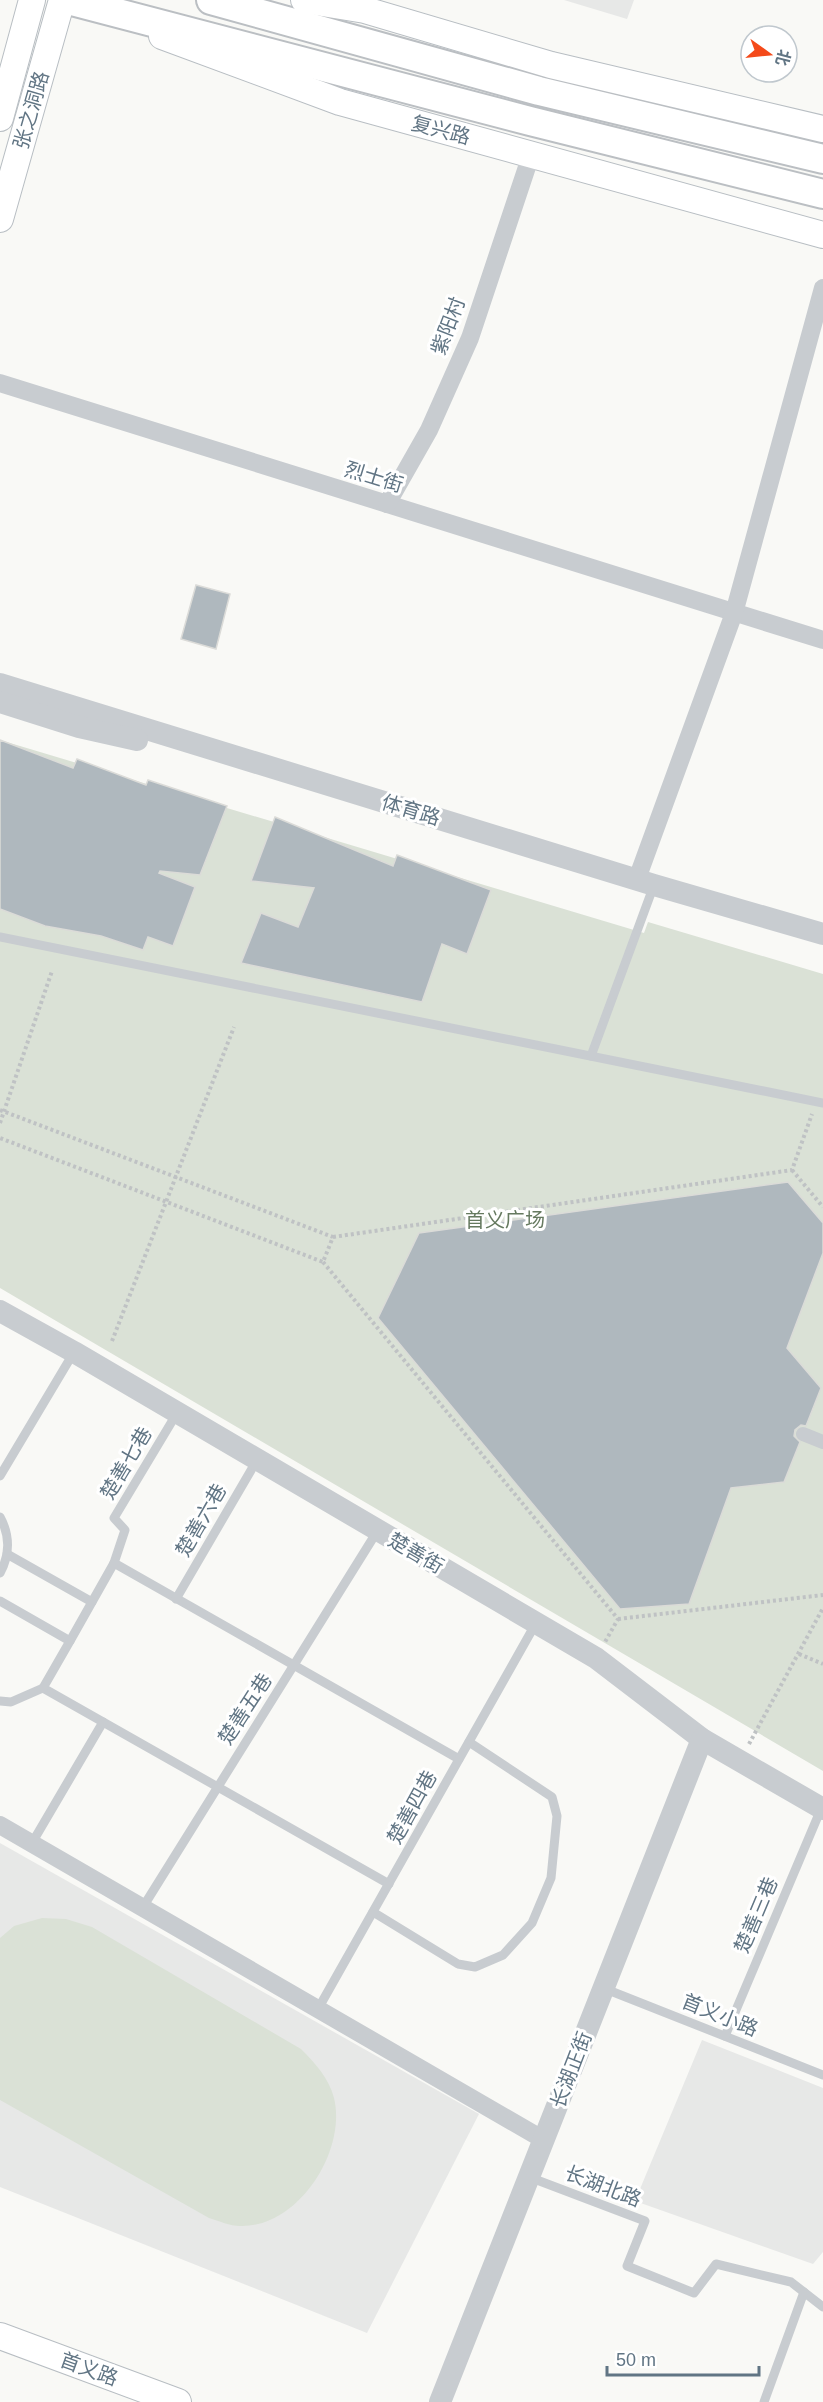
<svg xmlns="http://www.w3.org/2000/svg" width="823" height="2402" viewBox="0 0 823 2402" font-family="Arial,'Noto Sans SC',sans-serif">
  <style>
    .built { fill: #e7e8e7 }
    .green { fill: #dae1d6 }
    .building { fill: #afb8be; stroke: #dbdbd8; stroke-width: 1.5 }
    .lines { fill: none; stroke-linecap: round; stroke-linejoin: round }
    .secondary-casing { stroke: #b8bec3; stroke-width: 28 }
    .primary-casing { stroke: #bbbfc3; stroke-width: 32 }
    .path { stroke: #bfc2c4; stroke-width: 4; stroke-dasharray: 3 3; stroke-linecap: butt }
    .service { stroke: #c8ccd0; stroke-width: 9 }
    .pedestrian { stroke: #c8ccd0; stroke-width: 14 }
    .minor { stroke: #c8ccd0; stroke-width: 18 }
    .tertiary { stroke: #c8ccd0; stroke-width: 22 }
    .secondary { stroke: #fff; stroke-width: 26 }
    .primary { stroke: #fff; stroke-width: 28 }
    .labels { text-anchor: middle; stroke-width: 6; stroke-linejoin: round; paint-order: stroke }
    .street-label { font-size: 20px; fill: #617584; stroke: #fff }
    .park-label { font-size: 20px; fill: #667a60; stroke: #fff }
  </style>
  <rect width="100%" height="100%" fill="#f9f9f6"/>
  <g class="built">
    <polygon points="564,0 634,0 627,19"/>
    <polygon points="0,1843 479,2114 367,2333 0,2187"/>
    <polygon points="702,2040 823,2088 823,2252 813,2264 635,2201"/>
  </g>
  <g class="green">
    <polygon points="0,740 644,933 648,922 823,974 823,1771 0,1288"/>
    <path d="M42 1918 66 1919 92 1927 301 2049C315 2063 329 2078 334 2098 347 2151 298 2228 240 2226 230 2226 219 2221 209 2218L0 2100V1938L14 1926Z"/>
  </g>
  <g class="building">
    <polygon points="196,585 230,594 216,649 181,639"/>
    <polygon points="0,740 73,768 77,759 146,785 148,780 227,806 200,875 160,871 159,873 195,887 173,946 148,937 143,950 101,936 45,926 0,909"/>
    <polygon points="275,817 393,866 397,855 491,890 467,954 442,944 422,1002 241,963 261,913 298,927 314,888 251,881"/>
    <polygon points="788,1182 823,1223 823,1253 787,1348 821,1388 806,1426 801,1425 795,1430 794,1436 800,1442 784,1482 731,1488 689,1604 620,1609 378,1318 419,1233"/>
  </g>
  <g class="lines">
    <g class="secondary-casing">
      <g id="secondary">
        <polyline points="304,0 365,10 551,65 823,129"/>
        <polyline points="162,36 340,102 823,235"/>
        <polyline points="0,118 32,0"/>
        <polyline points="0,219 62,0"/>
        <polyline points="0,2336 178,2402"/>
      </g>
    </g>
    <g class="primary-casing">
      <g id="primary">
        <polyline points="68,0 530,121 823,194"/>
        <polyline points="211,0 539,91 823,159"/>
      </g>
    </g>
    <g class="path">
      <polyline points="0,1110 333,1237 323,1262 0,1138"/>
      <polyline points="0,1123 52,971"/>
      <polyline points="792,1170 823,1207"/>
      <polyline points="333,1237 792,1170 812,1114"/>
      <polyline points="323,1262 618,1619 605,1642"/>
      <polyline points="112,1341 234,1027"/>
      <polyline points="618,1619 823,1595"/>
      <polyline points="799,1654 823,1664"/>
      <polyline points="749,1744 823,1608"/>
    </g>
    <g class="service">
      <polyline points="0,937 823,1103"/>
      <polyline points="591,1056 654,885"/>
      <polyline points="0,1476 74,1352"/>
      <path d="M0 1517C10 1535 10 1555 0 1573"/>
      <polyline points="7,1554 92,1602 114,1563 459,1759"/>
      <polyline points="114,1563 125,1530 114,1518 177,1413"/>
      <polyline points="176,1599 257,1460"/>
      <polyline points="0,1601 70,1641 43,1688 389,1884"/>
      <polyline points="70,1641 92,1602"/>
      <polyline points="0,1701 11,1702 43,1688"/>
      <polyline points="32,1843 103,1722"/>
      <polyline points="143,1907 378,1530"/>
      <polyline points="373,1912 458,1964 475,1967 503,1955 532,1923 551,1878 557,1816 552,1797 469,1742"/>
      <polyline points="603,1988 823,2075"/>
      <polyline points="318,2009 536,1623"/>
      <polyline points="725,2036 821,1809"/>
      <polyline points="529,2177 645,2221 627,2266 694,2293 716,2264 791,2282 823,2307"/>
      <polyline points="764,2402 804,2292"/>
    </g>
    <polyline class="pedestrian" points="803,1434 823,1442"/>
    <g class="minor">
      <polyline points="0,383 823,640"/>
      <polyline points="387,504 429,430 470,338 531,155"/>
      <polyline points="637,879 734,613 823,288"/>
      <polyline points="0,1825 544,2140"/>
    </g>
    <g class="tertiary">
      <polyline points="0,684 654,885 823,934"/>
      <polyline points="0,702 79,727 137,740"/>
      <polyline points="0,1311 74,1352 596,1658 702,1739 823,1809"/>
      <polyline points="440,2402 702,1739"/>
    </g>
    <use href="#secondary" class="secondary"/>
    <use href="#primary" class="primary"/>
  </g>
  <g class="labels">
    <g class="street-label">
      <text transform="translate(31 110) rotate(-74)" y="7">张之洞路</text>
      <text transform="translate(441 130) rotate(15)" y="7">复兴路</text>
      <text transform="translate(448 326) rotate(-69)" y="7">紫阳村</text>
      <text transform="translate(374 477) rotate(17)" y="7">烈士街</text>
      <text transform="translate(411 810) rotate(17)" y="7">体育路</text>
      <text transform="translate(126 1463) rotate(-59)" y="7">楚善七巷</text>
      <text transform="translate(201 1520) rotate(-60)" y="7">楚善六巷</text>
      <text transform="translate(416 1553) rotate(30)" y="7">楚善街</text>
      <text transform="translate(245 1709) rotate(-57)" y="7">楚善五巷</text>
      <text transform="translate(412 1807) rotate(-61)" y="7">楚善四巷</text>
      <text transform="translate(756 1915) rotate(-67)" y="7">楚善三巷</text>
      <text transform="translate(720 2015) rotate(22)" y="7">首义小路</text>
      <text transform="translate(571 2070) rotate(-69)" y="7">长湖正街</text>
      <text transform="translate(603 2186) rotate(21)" y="7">长湖北路</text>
      <text transform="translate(89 2369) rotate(20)" y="7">首义路</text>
    </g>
    <g class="park-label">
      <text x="505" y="1227">首义广场</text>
    </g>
  </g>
  <g transform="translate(769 54) rotate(105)"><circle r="28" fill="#ffffff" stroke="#c0c8ce" stroke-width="1.5"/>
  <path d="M0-4.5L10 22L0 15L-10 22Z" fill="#f44a1a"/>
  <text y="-9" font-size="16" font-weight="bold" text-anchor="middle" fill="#617584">北</text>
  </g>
  <path d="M607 2366v9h152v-9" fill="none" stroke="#617584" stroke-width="3"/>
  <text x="616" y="2366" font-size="18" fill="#617584" stroke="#ffffff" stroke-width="4.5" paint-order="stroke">50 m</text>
</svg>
